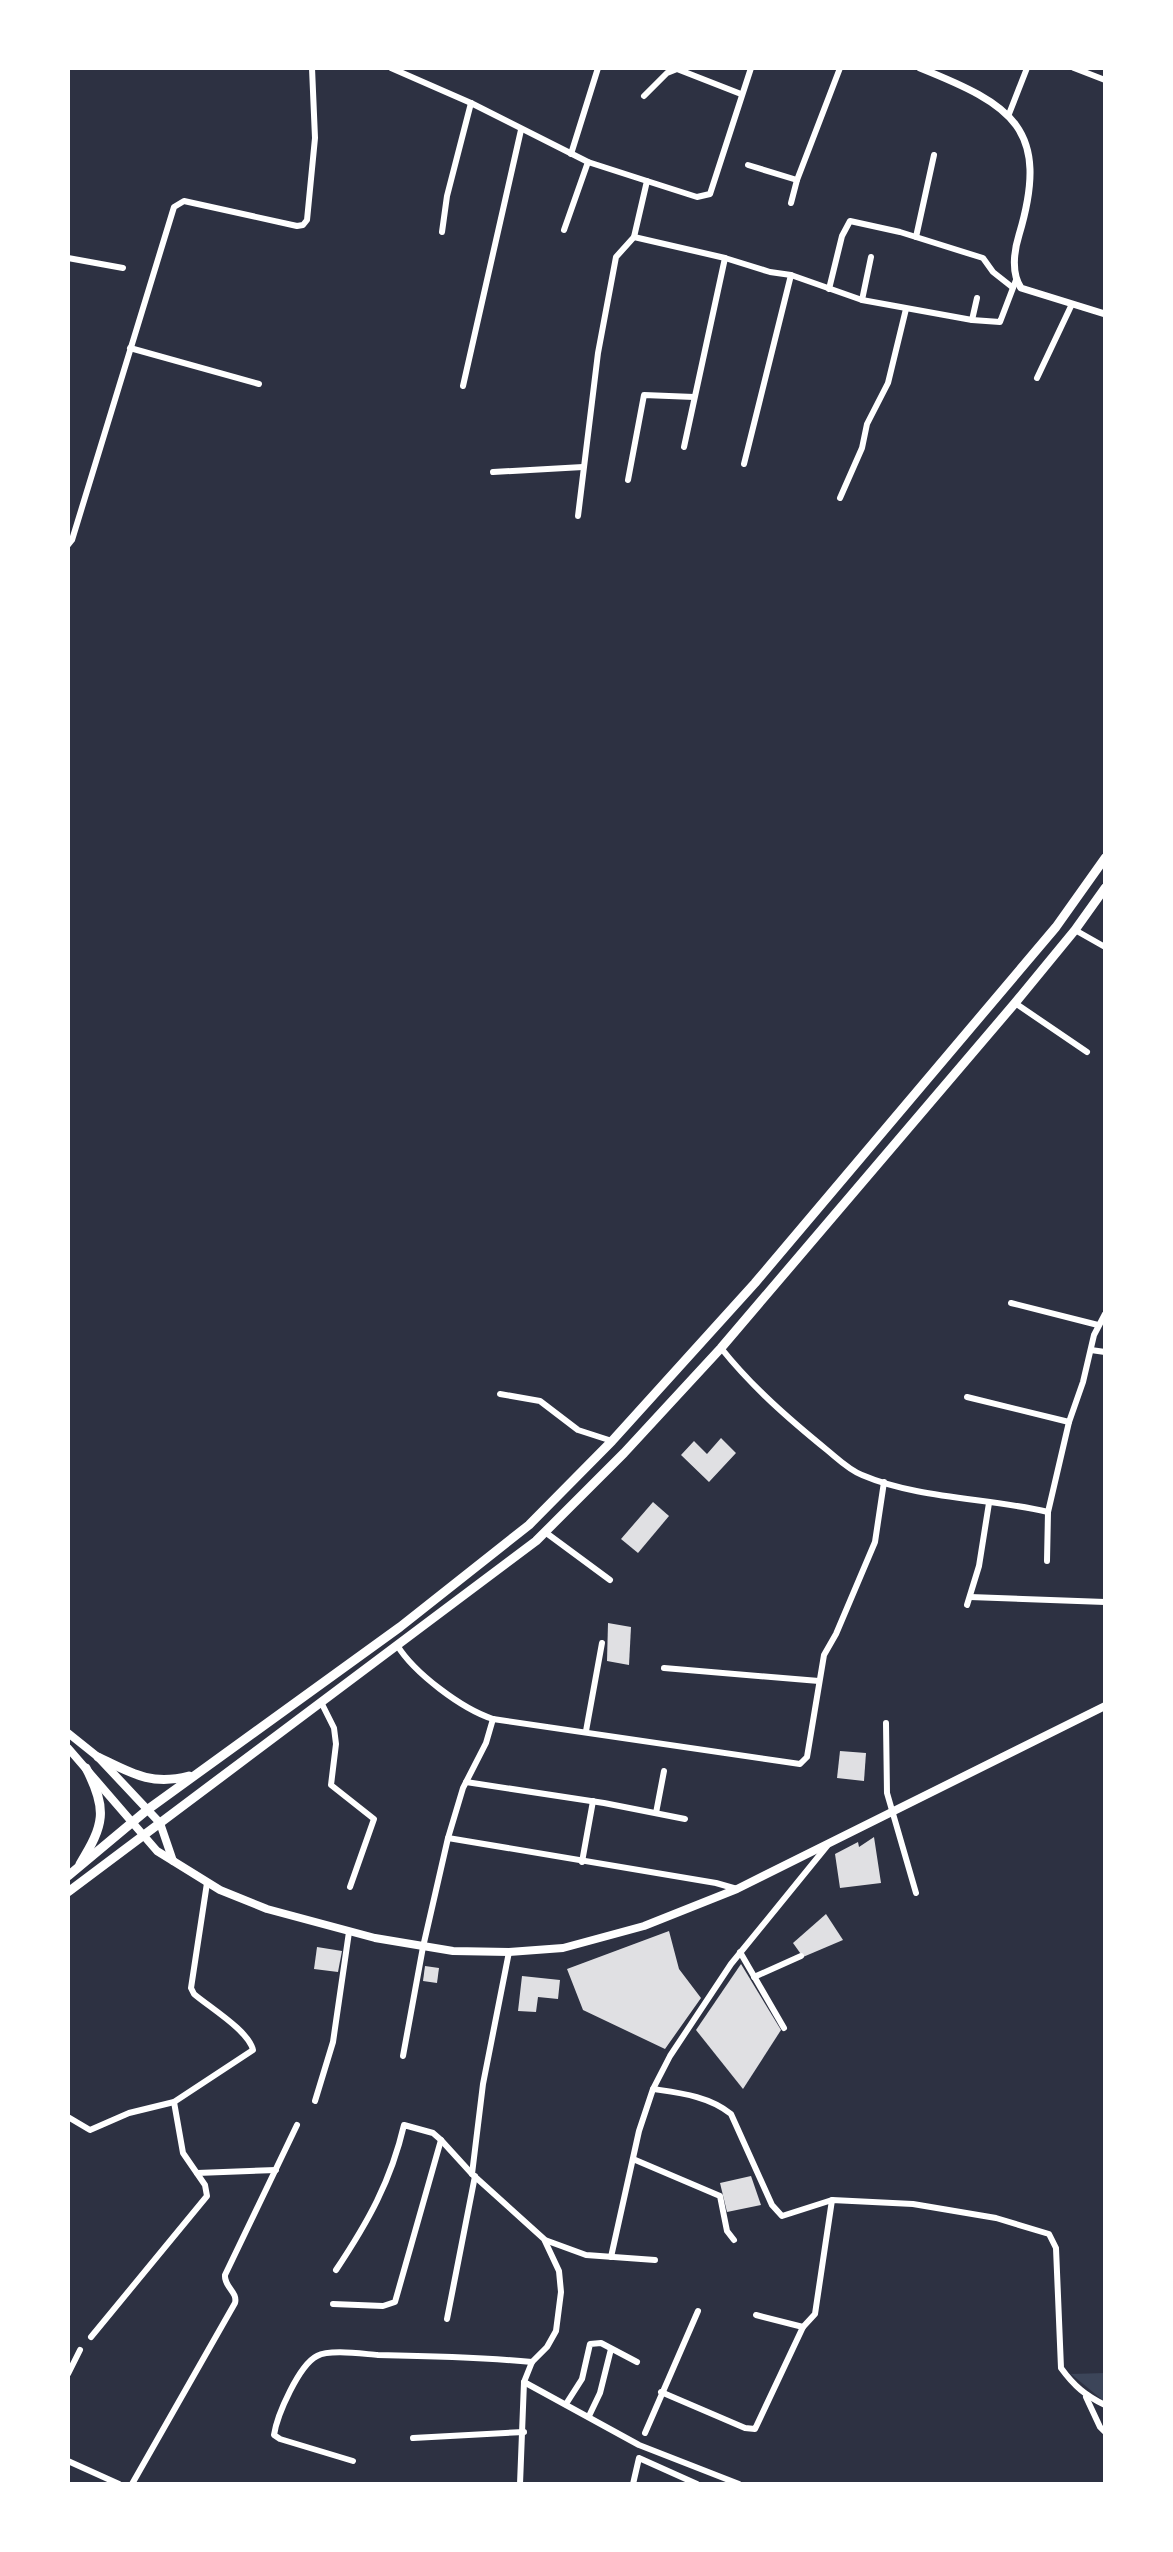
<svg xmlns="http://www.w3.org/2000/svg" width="1173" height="2552" viewBox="0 0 1173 2552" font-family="'Varela Round',sans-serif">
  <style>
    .green { fill: #3c4559 }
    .building { fill: #e0e0e3 }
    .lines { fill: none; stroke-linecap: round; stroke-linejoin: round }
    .minor { stroke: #fff; stroke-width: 6 }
    .tertiary { stroke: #fff; stroke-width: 7 }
    .secondary { stroke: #fff; stroke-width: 8 }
    .trunk { stroke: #fff; stroke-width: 9 }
  </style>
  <rect width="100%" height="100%" fill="#2d3142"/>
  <polygon class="green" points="1105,2373 1105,2402 1071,2374"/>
  <g class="building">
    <polygon points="721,1438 736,1453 709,1482 681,1455 694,1441 707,1454"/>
    <polygon points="653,1502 669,1516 638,1553 621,1539"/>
    <polygon points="608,1623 631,1627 629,1665 607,1661"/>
    <polygon points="840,1751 866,1753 864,1781 837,1778"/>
    <polygon points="874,1837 881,1883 840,1888 835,1854 858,1842 859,1847"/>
    <polygon points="826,1914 843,1940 803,1957 793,1943"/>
    <polygon points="669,1931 679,1969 701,1998 665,2049 583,2010 567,1969"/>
    <polygon points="317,1947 342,1951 338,1972 314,1969"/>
    <polygon points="741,1964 781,2030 743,2089 696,2030"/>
    <polygon points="425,1966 439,1968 437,1983 423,1981"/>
    <polygon points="522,1976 560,1980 558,1999 538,1997 536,2012 518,2011"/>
    <polygon points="751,2176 761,2205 727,2212 720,2183"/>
  </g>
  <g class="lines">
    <g class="minor">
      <polyline points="391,68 471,103 588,162 647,181 634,237 616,257 598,353 578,516"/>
      <polyline points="1074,68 1105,80"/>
      <polyline points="644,96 667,73 677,69 741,94"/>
      <polyline points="1009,114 1027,68"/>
      <polyline points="571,154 598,68"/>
      <polyline points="748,165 797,180 840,68"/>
      <polyline points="647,181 697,197 710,194 751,68"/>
      <polyline points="791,203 797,180"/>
      <polyline points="564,230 588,162"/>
      <polyline points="442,232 447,196 471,103"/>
      <polyline points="634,237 725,258 770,272 791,275 862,300 972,320 1000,322 1016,280"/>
      <polyline points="916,237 934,155"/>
      <polyline points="68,258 123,268"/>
      <polyline points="829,289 842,236 850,221 900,232 983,258 993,272 1012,287"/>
      <polyline points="862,300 871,257"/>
      <polyline points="972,320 977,298"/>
      <polyline points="130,348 259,384"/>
      <polyline points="1037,378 1072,304"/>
      <polyline points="463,386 521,130"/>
      <polyline points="684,447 725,258"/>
      <polyline points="744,464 791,275"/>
      <polyline points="493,472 583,467"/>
      <polyline points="628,480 644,395 694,397"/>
      <polyline points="840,498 862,448 867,424 888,383 906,309"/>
      <polyline points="68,545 72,540 174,207 184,201 297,226 303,225 307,220 315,138 312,68"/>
      <polyline points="1075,930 1105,947"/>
      <polyline points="1015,1003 1087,1052"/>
      <polyline points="1011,1303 1098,1325"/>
      <path d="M721 1348C752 1387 789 1419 827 1450 838 1459 849 1470 862 1475 918 1499 990 1498 1048 1512"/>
      <polyline points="1091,1350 1105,1352"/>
      <polyline points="500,1394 540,1401 578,1430 612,1441"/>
      <polyline points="967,1397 1069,1422"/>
      <polyline points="545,1532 610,1580"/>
      <polyline points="1047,1561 1048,1512 1069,1422 1083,1382 1094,1335 1105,1314"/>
      <polyline points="970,1597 1105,1602"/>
      <polyline points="967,1605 979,1566 989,1503"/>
      <path d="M397 1645C414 1673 462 1709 493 1719L800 1764 807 1757 824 1655 836 1634 875 1542 884 1482"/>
      <polyline points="664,1668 819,1681"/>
      <polyline points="321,1702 334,1728 336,1744 331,1785 374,1819 350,1887"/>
      <polyline points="886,1723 887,1793 916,1893"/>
      <polyline points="586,1731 602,1643"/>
      <polyline points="466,1782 604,1803 685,1819"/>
      <polyline points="656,1813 664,1771"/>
      <polyline points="448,1838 716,1883 737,1889"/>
      <polyline points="582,1862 593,1801"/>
      <polyline points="740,1952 784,2028"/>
      <polyline points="754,1977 801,1956"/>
      <polyline points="403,2056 423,1947 448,1838 463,1788 486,1743 493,1719"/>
      <path d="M653 2089C680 2093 709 2096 731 2114L772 2205 782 2216 832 2200 913 2204 996 2218 1049 2234 1056 2248 1061 2368C1074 2386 1086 2396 1105 2405"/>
      <polyline points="315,2101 333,2042 349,1932"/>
      <path d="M68 2117 90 2130 129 2113 174 2102 253 2050C249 2031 209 2007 194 1994L191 1988 207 1883"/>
      <polyline points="633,2159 720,2196 727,2231 734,2240"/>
      <polyline points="197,2173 276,2170"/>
      <polyline points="472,2174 483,2084 509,1952"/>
      <polyline points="545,2240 586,2255 655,2260"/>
      <polyline points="611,2257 639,2131 653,2089 670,2056 731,1964 827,1846"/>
      <path d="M336 2270C368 2222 391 2181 404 2125L433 2133 441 2140 472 2174 544 2239 559 2271 561 2292 556 2331 547 2347 532 2362 524 2382 520 2484"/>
      <polyline points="333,2304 383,2306 395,2302 441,2140"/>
      <polyline points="756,2315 803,2327"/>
      <polyline points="447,2319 475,2176"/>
      <polyline points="91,2337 207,2196 205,2185 183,2153 174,2102"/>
      <polyline points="68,2374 80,2350"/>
      <polyline points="524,2382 639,2445 739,2484"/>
      <polyline points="661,2392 745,2428 755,2429 803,2327 815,2314 832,2200"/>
      <polyline points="1086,2397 1100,2427 1105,2432"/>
      <polyline points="566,2404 582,2379 590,2344 601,2343 637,2362"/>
      <polyline points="589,2416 600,2393 611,2349"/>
      <polyline points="645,2433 698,2311"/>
      <polyline points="413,2438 524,2432"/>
      <polyline points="68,2461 119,2484"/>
      <path d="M353 2461 280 2439 274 2435C277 2415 299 2365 317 2356 330 2349 363 2354 378 2355 430 2356 481 2357 532 2362"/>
      <path d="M132 2484 235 2303C238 2292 224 2287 225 2275L297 2125"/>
      <polyline points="633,2484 639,2458 697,2484"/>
    </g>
    <path class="tertiary" d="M920 68C1012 105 1051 128 1019 235 1014 251 1011 273 1021 288L1105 314"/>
    <g class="secondary">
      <polyline points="68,1733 98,1757 160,1823 173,1861"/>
      <polyline points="68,1748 157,1851 220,1890 267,1909 375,1938 453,1951 509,1952 563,1948 644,1926 737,1889 1105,1706"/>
    </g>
    <g class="trunk">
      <path d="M98 1757C131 1773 151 1786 189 1776"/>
      <path d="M80 1864C104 1825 108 1810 86 1768"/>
      <polyline points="68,1876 147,1810 400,1627 529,1525 612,1441 755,1283 1056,927 1105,858"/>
      <polyline points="68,1892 536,1541 624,1453 721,1348 1015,1003 1075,930 1105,888"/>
    </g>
  </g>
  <rect width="1173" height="2552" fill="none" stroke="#ffffff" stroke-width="140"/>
</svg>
